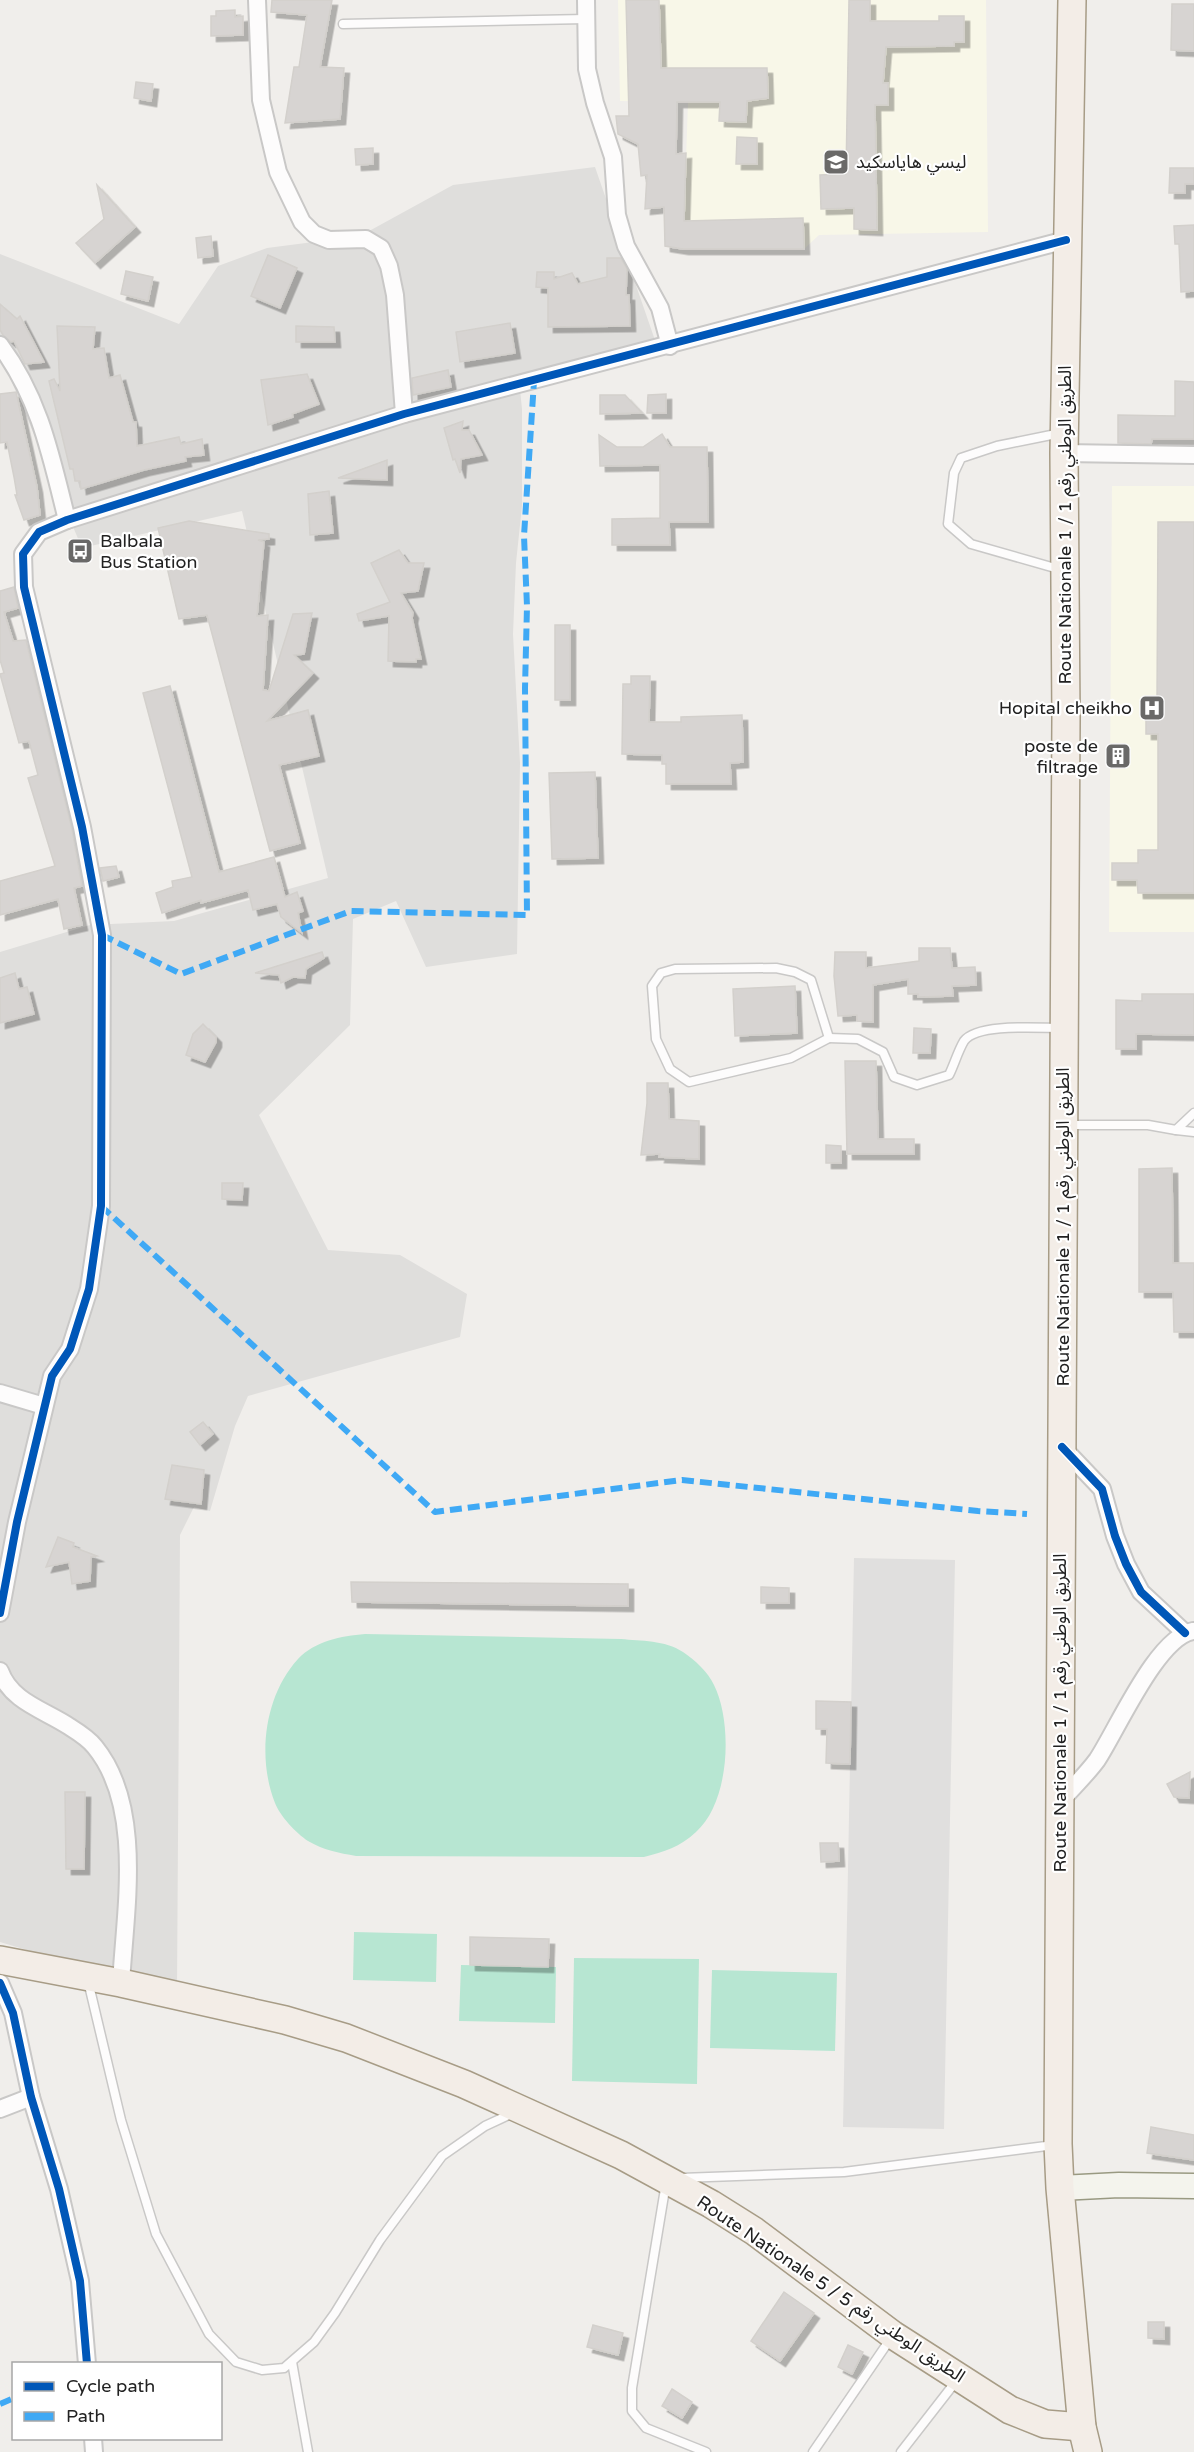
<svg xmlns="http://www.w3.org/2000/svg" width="1194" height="2452" viewBox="0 0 1194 2452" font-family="'Varela Round','Noto Sans Arabic',sans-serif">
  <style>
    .residential { fill: #dfdedc }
    .education { fill: #f8f7e8 }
    .pitch { fill: #b7e6d2 }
    .parking { fill: #e0dfde }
    .building { fill: #d7d4d2; stroke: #d3d0cc; stroke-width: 1.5; filter: url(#shadow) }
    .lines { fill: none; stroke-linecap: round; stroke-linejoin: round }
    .lane-casing { stroke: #c9c8c7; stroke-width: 11 }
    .street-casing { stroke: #c9c8c7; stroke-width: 20 }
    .secondary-casing { stroke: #999a82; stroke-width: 27 }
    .primary-casing { stroke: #a79c86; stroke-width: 30 }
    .lane { stroke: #fdfcfc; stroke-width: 8 }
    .street { stroke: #fdfcfc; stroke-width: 16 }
    .secondary { stroke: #f4f4ed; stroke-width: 24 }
    .primary { stroke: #f3ede7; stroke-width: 27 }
    .quiet { stroke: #3fa9f5; stroke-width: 6; stroke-dasharray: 12 6; stroke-linecap: butt }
    .cycleway-casing { stroke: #fff; stroke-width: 11 }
    .cycleway { stroke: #0057b8; stroke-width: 8 }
    .labels { text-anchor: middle; stroke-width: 4.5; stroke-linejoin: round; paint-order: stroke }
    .poi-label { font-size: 18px; fill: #222; stroke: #fff; text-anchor: start }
    .street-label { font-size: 18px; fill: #222; stroke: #fff }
  </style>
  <defs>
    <filter id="shadow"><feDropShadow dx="5.5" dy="5.5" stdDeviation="0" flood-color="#0004"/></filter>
  </defs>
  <rect width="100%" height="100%" fill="#f0eeeb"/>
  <polygon class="residential" points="595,167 657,346 519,380 522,409 522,506 516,563 513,634 520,763 517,954 426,967 396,901 353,919 350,1025 259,1115 328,1250 400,1255 467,1294 460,1337 248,1396 235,1426 210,1511 194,1507 180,1535 177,1988 104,1973 0,1942 0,952 90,925 174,921 328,878 242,511 82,548 0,354 0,254 179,324 218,266 267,248 360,236 453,185"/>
  <g class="education">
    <polygon points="618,0 986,0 988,232 819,235 804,249 683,249 688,102 620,101"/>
    <polygon points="1112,486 1194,486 1194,932 1109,932"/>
  </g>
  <g class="pitch">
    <path d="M365 1634 621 1639C641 1641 665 1640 683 1652 695 1660 708 1672 714 1685 733 1723 730 1802 696 1832 680 1847 664 1852 644 1857L356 1856C339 1853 323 1850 308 1841 296 1833 280 1816 275 1803 257 1758 264 1696 298 1659 315 1641 341 1636 365 1634Z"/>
    <polygon points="354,1932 437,1934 436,1982 353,1980"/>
    <polygon points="574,1958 699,1959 697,2084 572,2081"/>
    <polygon points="461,1965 556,1967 555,2023 459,2021"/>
    <polygon points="712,1970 837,1973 835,2051 710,2048"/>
  </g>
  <polygon class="parking" points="854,1558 955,1560 944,2129 843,2127"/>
  <g class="building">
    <polygon points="272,0 332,0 320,67 344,68 340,119 285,123 294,67 299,67 307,15 271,12"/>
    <polygon points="626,0 659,0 661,68 767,68 768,98 747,101 746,122 719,121 720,102 677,102 676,154 686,153 684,221 803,218 804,249 683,249 665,246 664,207 645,209 647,175 641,176 638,144 618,134 616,116 629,116"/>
    <polygon points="849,0 870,0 870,21 939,21 939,16 964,16 964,42 954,42 954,46 886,47 883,83 888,83 888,105 875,105 877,230 854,229 854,208 821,209 820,175 846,174"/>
    <polygon points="1172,4 1194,4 1194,51 1171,50"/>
    <polygon points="235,10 235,17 243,16 243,35 211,36 211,16 216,16 216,11"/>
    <polygon points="136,82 153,84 151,101 134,98"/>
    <polygon points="737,137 757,138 757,164 736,164"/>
    <polygon points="373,148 373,164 356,165 355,149"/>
    <polygon points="1170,168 1194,168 1194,184 1185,184 1185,193 1169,193"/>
    <polygon points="97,185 135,227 95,263 76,243 104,219"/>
    <polygon points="1194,225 1194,291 1181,292 1179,244 1175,244 1174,226"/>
    <polygon points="211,236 213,256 198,258 196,238"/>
    <polygon points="268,255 297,268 280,308 251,296"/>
    <polygon points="607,258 621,258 627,269 626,295 629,295 630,326 548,327 548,288 536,287 537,272 554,272 554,279 572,273 578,284 607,277"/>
    <polygon points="126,271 153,277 148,301 121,294"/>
    <polygon points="0,304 17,319 20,316 44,362 25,364 14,341 11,342 3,335 0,330"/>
    <polygon points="510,323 515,353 460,362 456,332"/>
    <polygon points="57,326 95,327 93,349 104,348 109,378 120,375 133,422 136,422 137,446 179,437 181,444 202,439 204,455 185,457 186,461 144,470 81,489 80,481 75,481 73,469 70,469 49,381 54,379 60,391"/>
    <polygon points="296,326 334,327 335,342 296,342"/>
    <polygon points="448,370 451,387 413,395 412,378"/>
    <polygon points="307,374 319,404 292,414 293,417 268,425 261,380"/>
    <polygon points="1175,381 1194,382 1194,439 1152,439 1151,444 1118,443 1118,415 1175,416"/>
    <polygon points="16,392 37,487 40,515 24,520 15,495 17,495 14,477 7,442 0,443 0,394"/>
    <polygon points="666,394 666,413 647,413 648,395"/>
    <polygon points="600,395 625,395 642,413 600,414"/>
    <polygon points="463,421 462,430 469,430 482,455 461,459 460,473 455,459 453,460 444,428"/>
    <polygon points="662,434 670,447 707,447 708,522 669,522 670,545 612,545 612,519 660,518 660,465 600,466 599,435 617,447 643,447"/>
    <polygon points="387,460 387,480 338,478"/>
    <polygon points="329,491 333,533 310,535 308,494"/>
    <polygon points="189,521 269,534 269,539 258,540 264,542 257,616 268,615 263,690 269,691 293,614 312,613 304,654 294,655 313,673 267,721 308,710 319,756 279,765 300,843 270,851 207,615 179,619 158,528"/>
    <polygon points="1158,522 1194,522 1194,893 1138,893 1137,880 1112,880 1112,863 1138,863 1138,850 1158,850 1158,734 1146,734 1146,702 1157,702"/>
    <polygon points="399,550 408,563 424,563 418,591 401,593 413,613 412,618 421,659 416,659 416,662 388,661 389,616 359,621 357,614 390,602 371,563"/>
    <polygon points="14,587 18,608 4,612 13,641 26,640 72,829 82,886 74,888 82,925 64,929 58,899 0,915 0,881 55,866 28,778 38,775 29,741 19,743 0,674 4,673 0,660 0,591"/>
    <rect x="555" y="625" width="15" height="75"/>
    <polygon points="631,676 650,676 649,722 681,722 681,717 742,715 743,762 730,763 731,784 666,784 666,764 662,764 662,755 622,754 623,684 631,684"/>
    <polygon points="170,686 219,872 274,857 285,897 297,892 303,911 298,913 302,933 281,917 277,904 253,910 248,890 201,903 201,900 162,913 156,893 173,887 172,881 192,877 143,693"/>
    <polygon points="595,772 598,858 552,859 549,773"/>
    <polygon points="116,866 119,877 103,881 100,868"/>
    <polygon points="919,948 950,948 952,968 975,967 976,985 952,986 953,996 918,997 918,994 908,994 908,979 873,985 873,1022 857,1021 857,1015 838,1016 834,976 835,952 866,952 866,968 919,961"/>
    <polygon points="322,952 324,958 306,969 305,978 293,977 281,983 279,975 255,973"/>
    <polygon points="15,973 19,989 27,987 34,1014 0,1023 0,978"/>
    <polygon points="795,986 797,1033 735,1036 733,989"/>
    <polygon points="1142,994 1194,994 1194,1035 1136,1034 1136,1049 1116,1049 1116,1000 1142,1001"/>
    <polygon points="203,1024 216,1037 216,1042 205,1062 186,1055 193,1034"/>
    <polygon points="914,1028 931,1029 930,1053 913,1053"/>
    <polygon points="845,1061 876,1061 878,1139 914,1139 914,1154 847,1154"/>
    <polygon points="647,1083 668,1083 669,1119 699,1121 699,1159 659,1157 660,1154 641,1155 647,1103"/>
    <polygon points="826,1145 841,1146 841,1163 826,1163"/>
    <polygon points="1172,1168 1173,1263 1194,1263 1194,1332 1174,1332 1173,1292 1139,1292 1139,1169"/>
    <polygon points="222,1183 243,1183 242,1200 222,1199"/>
    <polygon points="203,1422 213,1434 200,1445 190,1432"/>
    <polygon points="172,1465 204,1470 201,1504 165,1499"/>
    <polygon points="58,1537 74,1543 73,1547 97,1556 91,1557 90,1581 72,1584 69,1562 46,1567"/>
    <polygon points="351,1582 628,1584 628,1606 352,1602"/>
    <polygon points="761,1587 789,1588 789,1603 761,1603"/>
    <polygon points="816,1701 851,1702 850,1764 826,1763 827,1729 816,1729"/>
    <polygon points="1190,1772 1189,1798 1174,1797 1167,1784"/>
    <polygon points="65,1792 85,1792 84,1869 66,1869"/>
    <polygon points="820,1843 838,1843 839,1861 821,1862"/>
    <polygon points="470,1937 549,1939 548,1967 470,1965"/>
    <polygon points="1151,2127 1194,2135 1194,2160 1147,2153"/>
    <polygon points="784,2292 814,2313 780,2361 751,2341"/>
    <polygon points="1148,2322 1164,2322 1164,2339 1148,2338"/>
    <polygon points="593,2325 623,2333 618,2355 587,2347"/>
    <polygon points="848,2345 863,2352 852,2374 838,2367"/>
    <polygon points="672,2389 692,2402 682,2418 662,2406"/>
  </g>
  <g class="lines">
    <g class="lane-casing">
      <g id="lane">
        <polyline points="343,24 586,19"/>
        <polyline points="1061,433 997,446 961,458 954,473 948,524 971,544 1062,570"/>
        <polygon points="776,968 795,972 811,980 829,1038 791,1058 689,1082 670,1069 656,1039 652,986 661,973 675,969"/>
        <path d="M829 1038 858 1039 883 1052 894 1077 917 1085 949 1075C954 1065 958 1051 964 1041 977 1023 1039 1028 1060 1028"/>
        <polyline points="1067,1125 1148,1125 1176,1130 1194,1113"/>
        <polyline points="1176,1130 1194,1132"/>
        <polyline points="88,1981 121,2120 156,2234 209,2334 236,2362 262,2370 284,2368 314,2342 335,2313 380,2240 442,2156 485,2126 513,2113"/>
        <polyline points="681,2178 844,2172 1054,2145"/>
        <polyline points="666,2183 632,2388 632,2411 646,2428 706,2452"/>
        <polyline points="292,2362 308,2452"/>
        <polyline points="813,2452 891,2338"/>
        <polyline points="901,2452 957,2380"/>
      </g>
    </g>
    <g class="street-casing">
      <g id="street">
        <polyline points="257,0 261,100 278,172 302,222 314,234 329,240 366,239 381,248 389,266 395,295 404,414"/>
        <polyline points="586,0 587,69 595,103 613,157 617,215 626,246 660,308 670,346"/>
        <path d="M0 345C40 399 51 456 67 520"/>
        <polyline points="1064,453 1194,455"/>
        <polyline points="0,1393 44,1406"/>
        <polyline points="1062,1447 1102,1489 1115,1536 1126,1564 1141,1592 1185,1633"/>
        <polyline points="0,1613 17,1522 52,1376 70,1349 89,1289 101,1206 102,935 82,827 24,587 23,554 39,532 67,520 404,414 1066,240"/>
        <path d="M0 1671C11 1702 45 1710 70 1727 78 1732 89 1739 95 1747 144 1807 125 1911 121 1983"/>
        <path d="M1060 1802C1072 1788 1086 1775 1097 1760 1117 1730 1157 1637 1193 1631"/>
        <polyline points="0,1983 13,2013 31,2097 59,2189 80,2281 87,2364"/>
        <polyline points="0,2109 31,2097"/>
        <polyline points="93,2438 94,2452"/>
      </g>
    </g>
    <g class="secondary-casing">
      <polyline id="secondary" points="1060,2188 1119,2185 1194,2186"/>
    </g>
    <g class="primary-casing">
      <g id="primary">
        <polyline points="1072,0 1064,453 1066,717 1058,2144 1060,2188 1082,2427 1088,2452"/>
        <polyline points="0,1960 121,1983 285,2020 346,2038 464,2084 621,2155 711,2204 754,2231 893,2335 1010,2410 1045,2424 1082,2427"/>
      </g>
    </g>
    <use href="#lane" class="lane"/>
    <use href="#street" class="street"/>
    <use href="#secondary" class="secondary"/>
    <use href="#primary" class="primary"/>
    <g class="quiet">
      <polyline points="102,935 181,974 351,911 527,915 525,688 527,606 524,536 534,381"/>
      <polyline points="101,1206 435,1512 682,1480 978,1511 1027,1514"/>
      <polyline points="0,2404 14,2398"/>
    </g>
    <g class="cycleway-casing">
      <g id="cycleway">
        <polyline points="1062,1447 1102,1489 1115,1536 1126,1564 1141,1592 1185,1633"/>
        <polyline points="0,1613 17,1522 52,1376 70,1349 89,1289 101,1206 102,935 82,827 24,587 23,554 39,532 67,520 404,414 1066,240"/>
        <polyline points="0,1983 13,2013 31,2097 59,2189 80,2281 87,2364"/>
      </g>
    </g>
    <use href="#cycleway" class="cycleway"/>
  </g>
  <defs>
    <g id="school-square" transform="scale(1.35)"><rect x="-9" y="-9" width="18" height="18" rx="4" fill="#6a6968" stroke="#fff"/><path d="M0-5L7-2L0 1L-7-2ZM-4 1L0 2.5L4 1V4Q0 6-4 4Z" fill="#fff"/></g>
    <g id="bus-square" transform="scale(1.35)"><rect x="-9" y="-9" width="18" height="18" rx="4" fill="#6a6968" stroke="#fff"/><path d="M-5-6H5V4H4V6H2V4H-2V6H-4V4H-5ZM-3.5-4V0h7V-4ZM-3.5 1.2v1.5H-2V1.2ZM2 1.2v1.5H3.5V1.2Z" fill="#fff"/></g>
    <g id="hospital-square" transform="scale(1.35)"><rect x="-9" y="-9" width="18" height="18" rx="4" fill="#6a6968" stroke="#fff"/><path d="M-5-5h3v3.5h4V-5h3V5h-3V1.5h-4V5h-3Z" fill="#fff"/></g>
    <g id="building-square" transform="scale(1.35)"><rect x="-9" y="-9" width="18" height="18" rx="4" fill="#6a6968" stroke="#fff"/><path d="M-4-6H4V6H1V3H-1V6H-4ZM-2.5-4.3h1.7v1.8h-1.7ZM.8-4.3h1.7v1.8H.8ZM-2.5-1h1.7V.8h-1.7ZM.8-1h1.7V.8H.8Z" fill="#fff"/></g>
  </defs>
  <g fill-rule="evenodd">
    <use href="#school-square" x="836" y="162"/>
    <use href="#bus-square" x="80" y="551"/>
    <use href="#hospital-square" x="1152" y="708"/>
    <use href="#building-square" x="1118" y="756"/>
  </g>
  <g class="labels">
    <g class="poi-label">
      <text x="856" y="168">ليسي هاياسكيد</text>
      <text x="100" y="547">Balbala<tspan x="100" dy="21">Bus Station</tspan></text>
      <text x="1132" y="714" text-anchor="end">Hopital cheikho</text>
      <text x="1098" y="752" text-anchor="end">poste de<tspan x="1098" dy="21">filtrage</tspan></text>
    </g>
    <g class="street-label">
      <text transform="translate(1065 525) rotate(-90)" y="6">Route Nationale 1 / الطريق الوطني رقم 1</text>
      <text transform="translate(1063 1227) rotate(-90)" y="6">Route Nationale 1 / الطريق الوطني رقم 1</text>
      <text transform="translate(1060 1713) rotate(-90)" y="6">Route Nationale 1 / الطريق الوطني رقم 1</text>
      <text transform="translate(831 2289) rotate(34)" y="6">Route Nationale 5 / الطريق الوطني رقم 5</text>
    </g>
  </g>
  <rect x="12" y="2362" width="210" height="78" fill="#ffffff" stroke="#a7a7a7" stroke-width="1.5"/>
  <rect x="24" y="2382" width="30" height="9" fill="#0057b8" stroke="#a7a7a7" stroke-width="1.5"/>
  <text x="66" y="2392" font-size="18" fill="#222222">Cycle path</text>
  <rect x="24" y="2412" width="30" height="9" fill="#3fa9f5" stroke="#a7a7a7" stroke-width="1.5"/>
  <text x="66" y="2422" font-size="18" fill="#222222">Path</text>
</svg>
